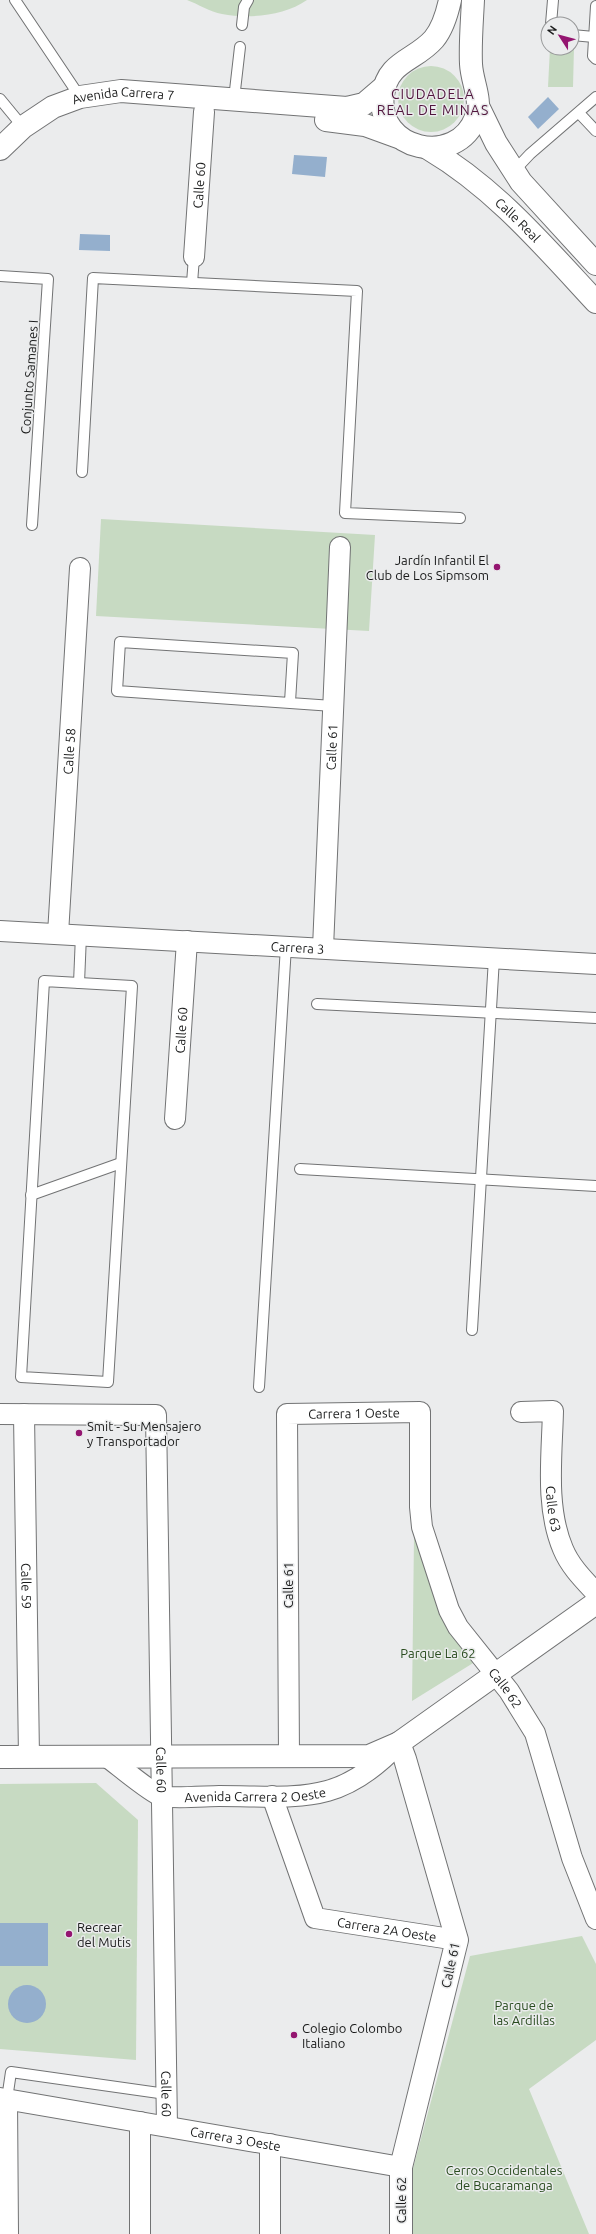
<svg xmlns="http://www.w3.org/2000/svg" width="596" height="2234" viewBox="0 0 596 2234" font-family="Ubuntu,sans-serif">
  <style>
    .green { fill: #c7dac2 }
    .water { fill: #94afcd }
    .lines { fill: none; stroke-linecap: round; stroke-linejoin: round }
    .service-casing { stroke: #727374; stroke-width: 12 }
    .minor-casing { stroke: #727374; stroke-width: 22 }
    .tertiary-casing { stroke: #727374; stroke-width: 24 }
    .secondary-casing { stroke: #727374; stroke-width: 24 }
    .service { stroke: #fff; stroke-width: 10 }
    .minor { stroke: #fff; stroke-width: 20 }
    .tertiary { stroke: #fff; stroke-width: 22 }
    .secondary { stroke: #fff; stroke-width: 22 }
    .poi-dot { fill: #941570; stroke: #ebeced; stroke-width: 1.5 }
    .labels { text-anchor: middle; stroke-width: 3; stroke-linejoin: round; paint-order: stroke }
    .street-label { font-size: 13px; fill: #1a1b1b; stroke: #ebeced }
    .poi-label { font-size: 13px; fill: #1a1b1b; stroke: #ebeced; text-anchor: start }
    .park-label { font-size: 13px; fill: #294c1f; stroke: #ebeced }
    .neighbourhood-label { font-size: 14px; letter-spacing: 1px; fill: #51163e; stroke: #ebeced }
  </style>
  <rect width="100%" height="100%" fill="#ebeced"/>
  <g class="green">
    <path d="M187 0H307C284 16 249 19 222 14 210 12 198 4 187 0Z"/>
    <polygon points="574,47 573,87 548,87 550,48"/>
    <circle cx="431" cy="99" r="33"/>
    <polygon points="101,519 375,535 369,631 96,616"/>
    <polygon points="414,1536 431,1574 478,1660 412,1701"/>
    <polygon points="96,1783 138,1820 136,2060 0,2049 0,1784"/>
    <polygon points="582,1936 596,1964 596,2040 529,2089 589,2234 412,2234 412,2172 470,1956"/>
  </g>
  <g class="water">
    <polygon points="548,97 559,109 538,129 528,117"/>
    <polygon points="294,155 327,157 325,177 292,174"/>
    <polygon points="80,234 110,235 110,251 79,250"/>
    <rect x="0" y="1923" width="48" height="43"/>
    <circle cx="27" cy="2004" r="19"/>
  </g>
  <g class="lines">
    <g class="service-casing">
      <g id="service">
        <polyline points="15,0 80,97"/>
        <polyline points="596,6 593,56 596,59"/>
        <polyline points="551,24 553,0"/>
        <polyline points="242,25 244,7 248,0"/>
        <polyline points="572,35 594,37"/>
        <polyline points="0,99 23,127"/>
        <polyline points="234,99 240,47"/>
        <polyline points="579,113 596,131"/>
        <polyline points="514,171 530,154 596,97"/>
        <polyline points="0,276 48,279 32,525"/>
        <polyline points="192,283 194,257"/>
        <polyline points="82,472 93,278 357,291 345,513 460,518"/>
        <polyline points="290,702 293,653 120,642 117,691 333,706"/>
        <polygon points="44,981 132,986 108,1382 21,1377"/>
        <polyline points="79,983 81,935"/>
        <polyline points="317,1004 596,1018"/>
        <polyline points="300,1169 596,1186"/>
        <polyline points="31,1195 121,1163"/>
        <polyline points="472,1330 494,958"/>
        <polyline points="259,1387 286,946"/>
        <polyline points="7,2099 11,2072 166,2094"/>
      </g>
    </g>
    <g class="minor-casing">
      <g id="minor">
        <path id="s1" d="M194 257 204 112"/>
        <path id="s2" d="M0 931 596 964"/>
        <path id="s3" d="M58 934 80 568"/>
        <path id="s4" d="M323 948 340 547"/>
        <path id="s5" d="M175 1119 187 941"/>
        <path id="s6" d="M521 1412 553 1411C552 1455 545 1507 563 1549 570 1566 583 1579 596 1593"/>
        <path id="s7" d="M0 1414 156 1415 167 2126"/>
        <path id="s8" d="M24 1414 29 1757"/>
        <path id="s9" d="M107 1757C118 1765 151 1793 161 1796 169 1799 208 1796 219 1796 299 1796 339 1807 399 1743"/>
        <path id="s10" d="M289 1757 287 1414 420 1412V1507L422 1527 449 1610 458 1627 509 1691 535 1733 572 1858 596 1919"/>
        <path id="s11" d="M272 1796 315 1918 457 1940"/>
        <path id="s12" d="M0 2098 401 2167"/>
        <polyline points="7,2099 8,2234"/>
        <polyline points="140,2122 140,2234"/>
        <polyline points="270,2234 270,2144"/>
      </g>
    </g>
    <g class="tertiary-casing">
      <g id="tertiary">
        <polyline points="478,106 496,143 521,182 596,264"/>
        <path id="s13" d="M429 149C495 188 544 246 596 302"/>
        <polyline points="399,1743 405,1759 457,1940 401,2167 401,2234"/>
      </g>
    </g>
    <g class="secondary-casing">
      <g id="secondary">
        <path d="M450 0C447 14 443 28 434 39 415 61 387 61 383 95 375 150 457 169 476 117 482 98 472 83 471 64 470 43 472 21 473 0"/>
        <polyline points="326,120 365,125 398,137"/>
        <path id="s14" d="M0 149 23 127 53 107 80 97 121 91 347 108 364 104 385 86"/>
        <polyline points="0,1757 369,1756 399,1743 596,1603"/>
      </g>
    </g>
    <use href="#service" class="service"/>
    <use href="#minor" class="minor"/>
    <use href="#tertiary" class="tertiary"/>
    <use href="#secondary" class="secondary"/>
  </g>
  <g class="poi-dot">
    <circle cx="497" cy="567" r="4"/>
    <circle cx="79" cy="1433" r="4"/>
    <circle cx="69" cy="1934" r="4"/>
    <circle cx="294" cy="2035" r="4"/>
  </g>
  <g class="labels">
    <g class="street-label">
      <text dy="5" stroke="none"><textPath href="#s14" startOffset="140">Avenida Carrera 7</textPath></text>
      <text dy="5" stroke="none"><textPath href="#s1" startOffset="72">Calle 60</textPath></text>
      <text dy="5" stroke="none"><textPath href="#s13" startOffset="114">Calle Real</textPath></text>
      <text transform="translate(29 377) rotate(-86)" y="5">Conjunto Samanes I</text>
      <text dy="5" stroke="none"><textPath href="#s4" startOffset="201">Calle 61</textPath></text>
      <text dy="5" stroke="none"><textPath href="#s3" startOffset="183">Calle 58</textPath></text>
      <text dy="5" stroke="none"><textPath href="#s2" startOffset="298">Carrera 3</textPath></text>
      <text dy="5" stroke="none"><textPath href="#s5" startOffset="89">Calle 60</textPath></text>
      <text dy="5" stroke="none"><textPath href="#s10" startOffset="410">Carrera 1 Oeste</textPath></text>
      <text dy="5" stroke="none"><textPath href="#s6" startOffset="130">Calle 63</textPath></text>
      <text transform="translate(288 1585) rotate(-90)" y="5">Calle 61</text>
      <text dy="5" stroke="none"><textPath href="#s8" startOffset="172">Calle 59</textPath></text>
      <text dy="5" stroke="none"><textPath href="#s10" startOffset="775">Calle 62</textPath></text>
      <text dy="5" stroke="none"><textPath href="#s7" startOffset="511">Calle 60</textPath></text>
      <text dy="5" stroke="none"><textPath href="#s9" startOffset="161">Avenida Carrera 2 Oeste</textPath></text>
      <text dy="5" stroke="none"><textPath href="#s11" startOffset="202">Carrera 2A Oeste</textPath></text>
      <text transform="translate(450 1965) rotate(-78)" y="5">Calle 61</text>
      <text dy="5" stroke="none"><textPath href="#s7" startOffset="835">Calle 60</textPath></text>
      <text dy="5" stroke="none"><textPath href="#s12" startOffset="239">Carrera 3 Oeste</textPath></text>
      <text transform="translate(401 2200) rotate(-90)" y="5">Calle 62</text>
    </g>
    <g class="poi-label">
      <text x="489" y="565" text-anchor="end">Jardín Infantil El<tspan x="489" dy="15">Club de Los Sipmsom</tspan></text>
      <text x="87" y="1431">Smit - Su Mensajero<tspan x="87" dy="15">y Transportador</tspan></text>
      <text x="77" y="1932">Recrear<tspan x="77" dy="15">del Mutis</tspan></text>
      <text x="302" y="2033">Colegio Colombo<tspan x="302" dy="15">Italiano</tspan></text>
    </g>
    <g class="park-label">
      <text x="438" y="1658">Parque La 62</text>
      <text x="524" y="2010">Parque de<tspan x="524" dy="15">las Ardillas</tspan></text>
      <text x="504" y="2175">Cerros Occidentales<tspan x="504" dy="15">de Bucaramanga</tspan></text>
    </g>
    <g class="neighbourhood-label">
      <text x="433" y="99">CIUDADELA<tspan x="433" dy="16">REAL DE MINAS</tspan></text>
    </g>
  </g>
  <g transform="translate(560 36) rotate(306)"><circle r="19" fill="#ebeced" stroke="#979899"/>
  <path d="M0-3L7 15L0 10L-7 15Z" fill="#941570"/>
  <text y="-6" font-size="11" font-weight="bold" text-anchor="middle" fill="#1a1b1b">N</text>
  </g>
</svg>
